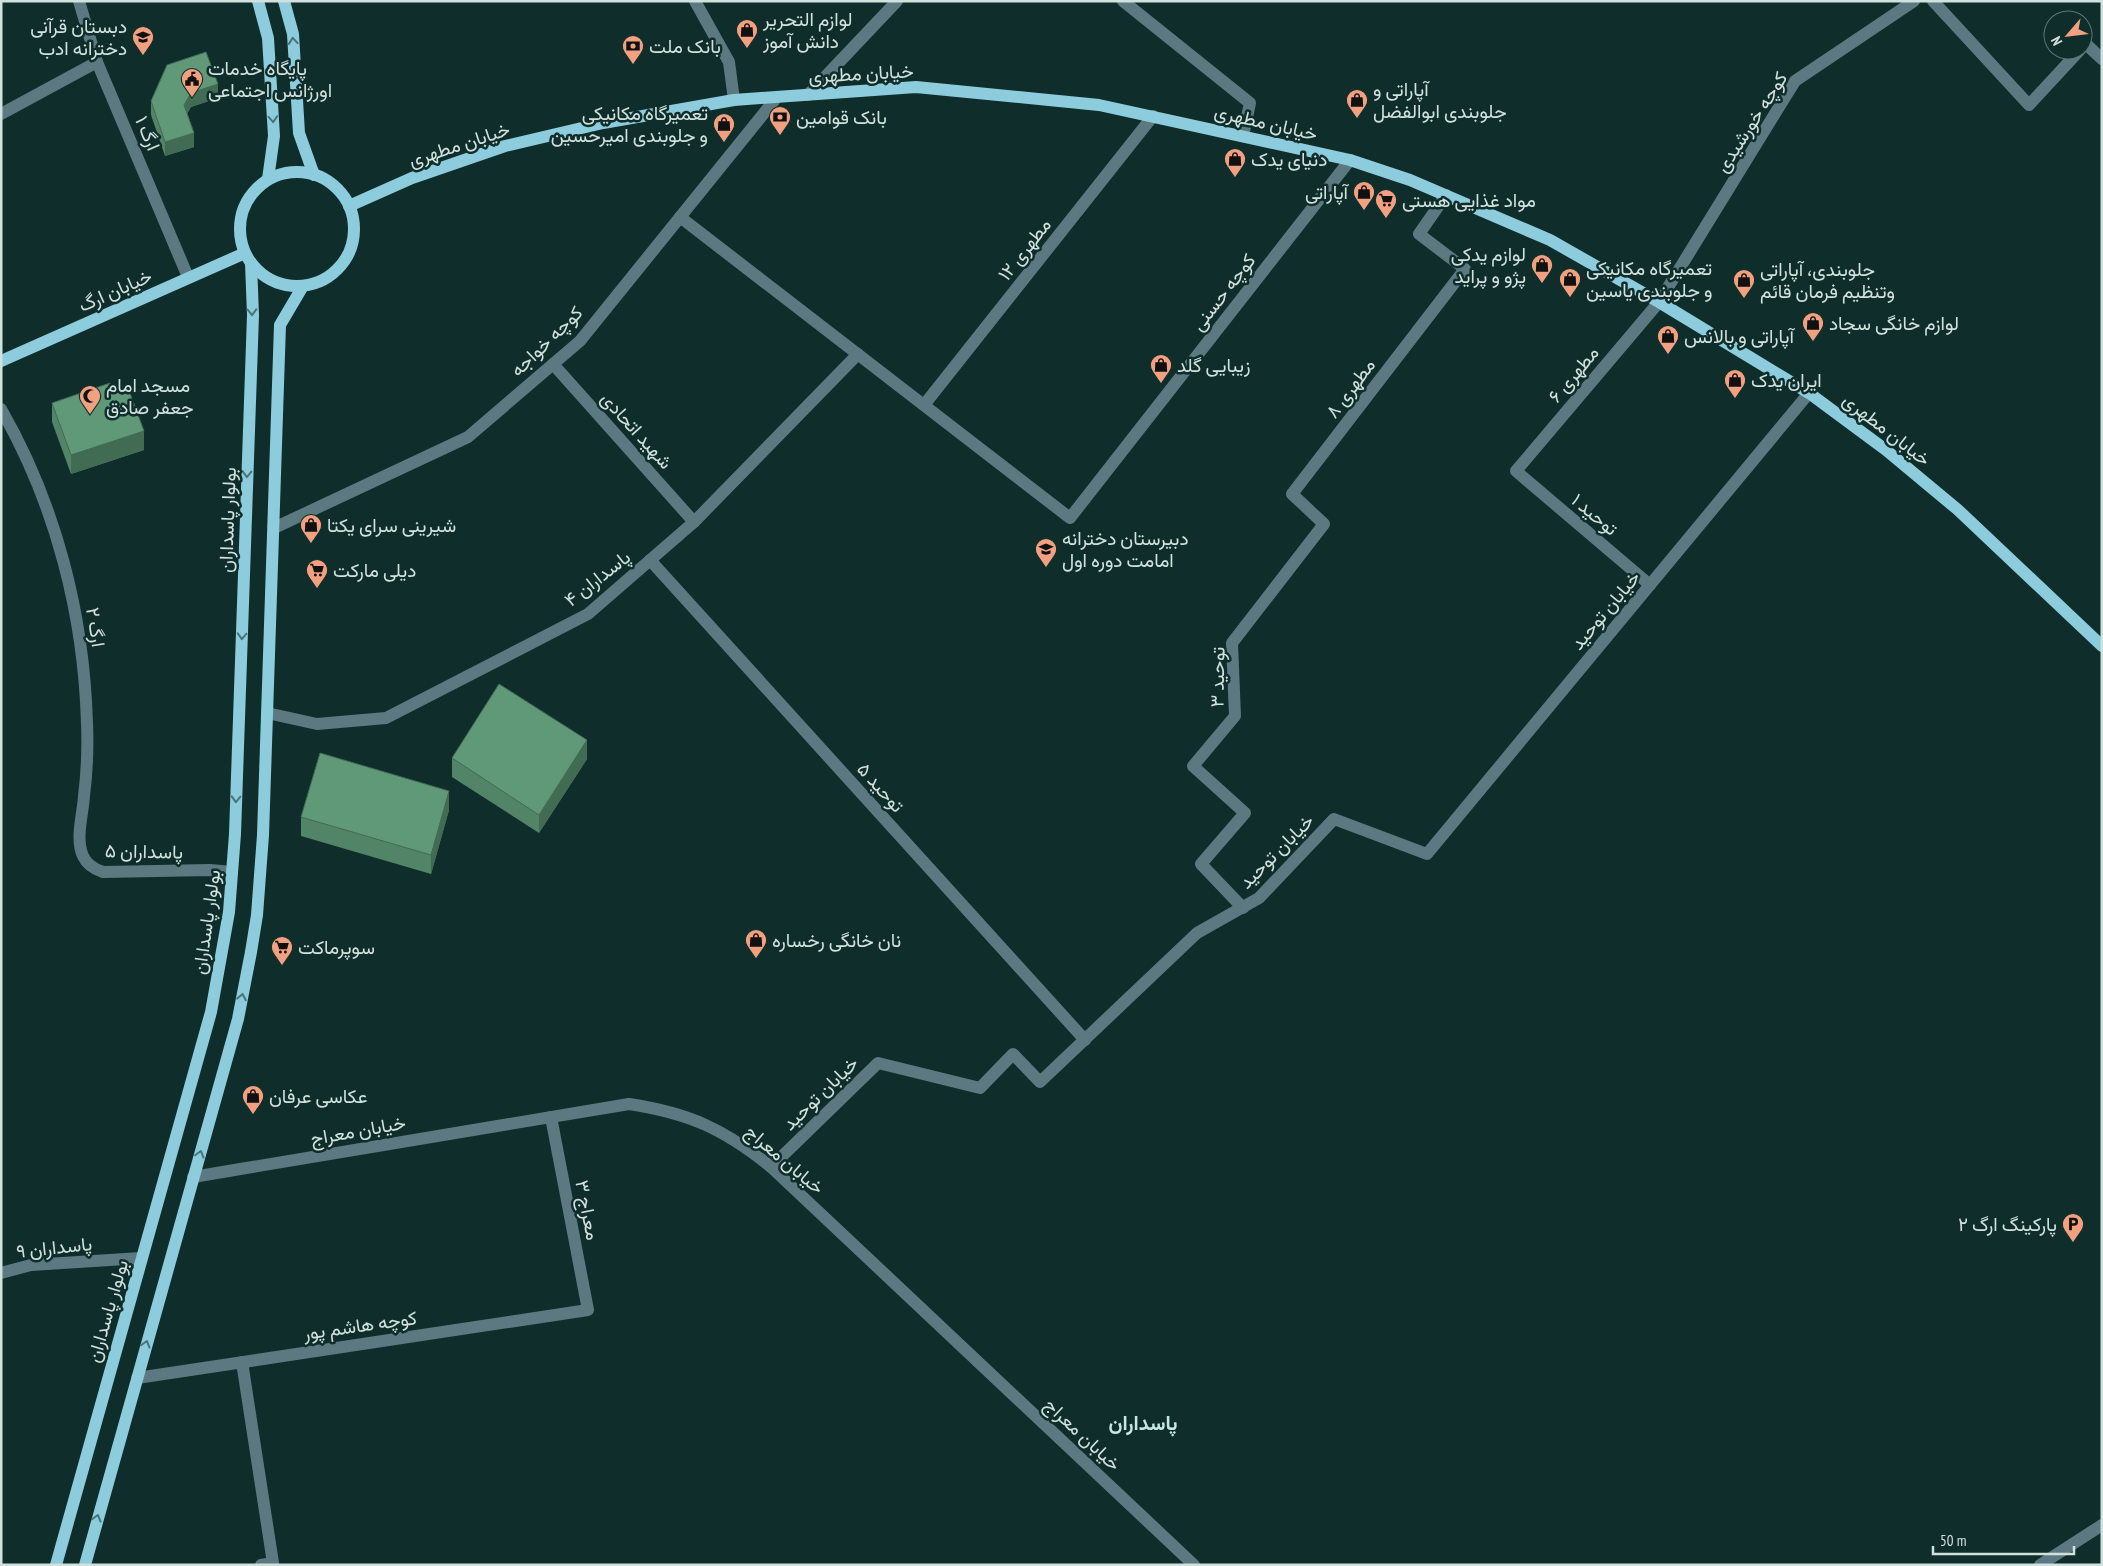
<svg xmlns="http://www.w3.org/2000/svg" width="2103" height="1566" viewBox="0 0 2103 1566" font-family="'PT Sans Narrow',Vazirmatn,sans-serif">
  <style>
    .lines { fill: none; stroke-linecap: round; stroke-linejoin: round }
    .minor { stroke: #5c7981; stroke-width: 12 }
    .major { stroke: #8dccdc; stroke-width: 12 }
    .wall { fill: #528467 }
    .shaded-wall { fill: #426b54 }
    .building { fill: #5f9978; stroke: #426b54 }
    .oneway { stroke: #48757b }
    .labels { text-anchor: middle; stroke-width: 5; stroke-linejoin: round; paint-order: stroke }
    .poi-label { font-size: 19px; fill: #d0e1de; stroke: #0f2e2b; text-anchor: start }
    .street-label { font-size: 19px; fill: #d0e1de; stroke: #0f2e2b }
    .neighbourhood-label { font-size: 20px; font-weight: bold; fill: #c5e8e3; stroke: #0f2e2b }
  </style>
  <rect width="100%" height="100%" fill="#0f2e2b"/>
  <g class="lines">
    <g class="minor">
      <polyline points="79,1 97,62 188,277"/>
      <polyline points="695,1 729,62 734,100"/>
      <polyline points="1123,1 1250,103 1243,136"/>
      <polyline points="1933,1 2029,105 2080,50"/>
      <polyline points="2083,47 2086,44 2102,59"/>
      <polyline points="808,95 897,1"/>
      <polyline points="1,114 97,62"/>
      <polyline points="680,217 1070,518 1350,160"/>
      <polyline points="553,364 694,522"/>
      <polyline points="924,405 1153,116"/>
      <path d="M1 409C56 505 84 615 87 724 88 748 87 772 84 796 83 814 75 839 83 856 87 865 94 869 103 872L210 870 232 872"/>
      <polyline points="274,528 468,437 580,341 777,97"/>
      <polyline points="650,560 1085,1040"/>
      <polyline points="1650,585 1516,471 1659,302 1795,81 1914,1"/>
      <polyline points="267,713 317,724 386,718 588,614 694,522 858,354"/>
      <polyline points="1243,908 1201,864 1245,813 1193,766 1235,716 1232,643 1324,524 1292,494 1465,269 1419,234 1446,195"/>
      <polyline points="771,1167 878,1063 980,1088 1013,1054 1040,1082 1197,933 1259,898 1334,819 1427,854 1809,393"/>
      <path d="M193 1177 629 1104C689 1113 724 1129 771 1167L1194 1565"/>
      <polyline points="1,1273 31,1265 141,1258"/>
      <polyline points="242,1362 273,1563 261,1565"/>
      <polyline points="137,1378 588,1310 551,1117"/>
      <polyline points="2040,1565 2102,1525"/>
    </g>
    <g class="major">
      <polyline points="258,1 268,38 274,136 268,179"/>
      <polyline points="284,1 293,34 299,133 314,175"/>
      <circle cx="297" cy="229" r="57"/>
      <polyline points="349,206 412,178 505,146 603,123 734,100 916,87 1099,105 1350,160 1410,180 1550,240 1659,302 1809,393 1886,450 1957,509 2102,646"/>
      <polyline points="1,361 245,253"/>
      <polyline points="56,1565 211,1012 229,912 235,834 253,315 251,263"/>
      <polyline points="85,1565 238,1019 251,952 257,915 263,835 280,325 303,286"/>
    </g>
  </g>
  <g class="wall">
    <polygon points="218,98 191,107 187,114 194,147 165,156 151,115 151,101"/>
    <polygon points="113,390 144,450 71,474 52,422 52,403"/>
    <polygon points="452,758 587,759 539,833 452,777"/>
    <polygon points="449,810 431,874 301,836 301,817"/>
  </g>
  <g class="shaded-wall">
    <polygon points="218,84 218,98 191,107 184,119 184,105 191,93"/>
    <polygon points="194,133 194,147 165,156 165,142"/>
    <polygon points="144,431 144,450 71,474 71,455"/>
    <polygon points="587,740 587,759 539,833 539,815"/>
    <polygon points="449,791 449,810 431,874 431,855"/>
  </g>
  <g class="building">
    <polygon points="206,52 218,84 191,93 184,105 194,133 165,142 151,101 167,65"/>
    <polygon points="110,383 113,390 127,385 144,431 71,455 52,403"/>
    <polygon points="499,684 587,740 539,815 452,758"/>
    <polygon points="320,753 449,791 431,855 301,817"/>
  </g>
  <defs><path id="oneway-chevron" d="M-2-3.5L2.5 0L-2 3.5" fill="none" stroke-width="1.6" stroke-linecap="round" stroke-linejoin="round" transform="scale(1.25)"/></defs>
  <g class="oneway">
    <use href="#oneway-chevron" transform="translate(293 41) rotate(-95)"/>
    <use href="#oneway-chevron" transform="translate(273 119) rotate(86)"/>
    <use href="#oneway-chevron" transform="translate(252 312) rotate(89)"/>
    <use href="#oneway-chevron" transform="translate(247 474) rotate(92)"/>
    <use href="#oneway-chevron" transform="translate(242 636) rotate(92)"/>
    <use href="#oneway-chevron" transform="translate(236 799) rotate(92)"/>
    <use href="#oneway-chevron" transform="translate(242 997) rotate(-79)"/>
    <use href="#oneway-chevron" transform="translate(200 1154) rotate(-74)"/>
    <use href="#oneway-chevron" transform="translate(146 1344) rotate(-74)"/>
    <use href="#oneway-chevron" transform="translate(97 1518) rotate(-75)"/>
  </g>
  <defs>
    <g id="shop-pin" transform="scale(1.125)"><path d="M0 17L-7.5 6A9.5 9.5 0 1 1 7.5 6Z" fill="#f2a07f" stroke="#0f2e2b"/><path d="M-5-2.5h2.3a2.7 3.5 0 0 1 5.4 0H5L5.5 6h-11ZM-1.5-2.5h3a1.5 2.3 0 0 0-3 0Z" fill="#111"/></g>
    <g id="school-pin" transform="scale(1.125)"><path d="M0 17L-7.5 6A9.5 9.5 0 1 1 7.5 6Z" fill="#f2a07f" stroke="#0f2e2b"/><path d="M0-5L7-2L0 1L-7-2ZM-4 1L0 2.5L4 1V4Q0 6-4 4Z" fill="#111"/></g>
    <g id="bank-pin" transform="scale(1.125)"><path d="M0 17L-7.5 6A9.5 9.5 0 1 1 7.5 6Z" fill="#f2a07f" stroke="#0f2e2b"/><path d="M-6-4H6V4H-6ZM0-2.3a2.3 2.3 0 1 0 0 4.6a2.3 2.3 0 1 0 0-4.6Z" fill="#111"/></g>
    <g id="civic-pin" transform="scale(1.125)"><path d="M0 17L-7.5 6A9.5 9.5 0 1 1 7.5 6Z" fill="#f2a07f" stroke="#0f2e2b"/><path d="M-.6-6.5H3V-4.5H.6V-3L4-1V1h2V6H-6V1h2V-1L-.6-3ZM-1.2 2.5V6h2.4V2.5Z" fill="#111"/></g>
    <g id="supermarket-pin" transform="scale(1.125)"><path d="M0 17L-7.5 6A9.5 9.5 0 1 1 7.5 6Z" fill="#f2a07f" stroke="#0f2e2b"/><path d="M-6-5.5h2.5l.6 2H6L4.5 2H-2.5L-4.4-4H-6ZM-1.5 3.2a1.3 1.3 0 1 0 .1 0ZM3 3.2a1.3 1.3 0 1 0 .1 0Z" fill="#111"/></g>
    <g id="mosque-pin" transform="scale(1.125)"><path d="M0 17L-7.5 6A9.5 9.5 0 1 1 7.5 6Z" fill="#f2a07f" stroke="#0f2e2b"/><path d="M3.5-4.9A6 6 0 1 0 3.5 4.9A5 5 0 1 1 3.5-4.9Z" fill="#111"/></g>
    <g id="parking-pin" transform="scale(1.125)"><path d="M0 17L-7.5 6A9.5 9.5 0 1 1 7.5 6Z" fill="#f2a07f" stroke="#0f2e2b"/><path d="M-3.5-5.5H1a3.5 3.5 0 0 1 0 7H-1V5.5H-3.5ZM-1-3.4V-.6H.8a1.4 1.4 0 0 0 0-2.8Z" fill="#111"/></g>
  </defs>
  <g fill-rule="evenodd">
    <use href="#shop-pin" x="747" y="30"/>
    <use href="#school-pin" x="143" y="37"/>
    <use href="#bank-pin" x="633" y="46"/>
    <use href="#civic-pin" x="192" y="79"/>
    <use href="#shop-pin" x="1357" y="100"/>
    <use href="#bank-pin" x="780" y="117"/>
    <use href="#shop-pin" x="724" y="124"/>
    <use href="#shop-pin" x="1235" y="159"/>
    <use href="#shop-pin" x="1364" y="192"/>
    <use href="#supermarket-pin" x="1386" y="200"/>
    <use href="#shop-pin" x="1542" y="265"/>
    <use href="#shop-pin" x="1570" y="279"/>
    <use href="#shop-pin" x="1744" y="280"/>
    <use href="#shop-pin" x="1813" y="323"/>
    <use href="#shop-pin" x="1668" y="336"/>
    <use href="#shop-pin" x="1161" y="365"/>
    <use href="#shop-pin" x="1735" y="380"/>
    <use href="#mosque-pin" x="90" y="396"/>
    <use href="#shop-pin" x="311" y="525"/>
    <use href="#school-pin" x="1046" y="549"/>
    <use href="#supermarket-pin" x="317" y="570"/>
    <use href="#shop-pin" x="756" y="940"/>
    <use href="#supermarket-pin" x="282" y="947"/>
    <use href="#shop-pin" x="253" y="1096"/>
    <use href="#parking-pin" x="2073" y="1224"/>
  </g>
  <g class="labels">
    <g class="poi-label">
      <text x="763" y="26">لوازم التحریر<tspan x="763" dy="22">دانش آموز</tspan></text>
      <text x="127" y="33" text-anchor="end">دبستان قرآنی<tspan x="127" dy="22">دخترانه ادب</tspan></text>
      <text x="649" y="53">بانک ملت</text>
      <text x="208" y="75">پایگاه خدمات<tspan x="208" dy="22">اورژانس اجتماعی</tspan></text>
      <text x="1373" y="96">آپاراتی و<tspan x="1373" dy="22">جلوبندی ابوالفضل</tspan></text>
      <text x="708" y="120" text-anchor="end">تعمیرگاه مکانیکی<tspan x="708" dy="22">و جلوبندی امیرحسین</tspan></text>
      <text x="796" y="124">بانک قوامین</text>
      <text x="1251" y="166">دنیای یدک</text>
      <text x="1348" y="199" text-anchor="end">آپاراتی</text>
      <text x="1402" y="207">مواد غذایی هستی</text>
      <text x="1526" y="261" text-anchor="end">لوازم یدکی<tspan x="1526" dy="22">پژو و پراید</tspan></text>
      <text x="1586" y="275">تعمیرگاه مکانیکی<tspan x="1586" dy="22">و جلوبندی یاسین</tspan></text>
      <text x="1760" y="276">جلوبندی، آپاراتی<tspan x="1760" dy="22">وتنظیم فرمان قائم</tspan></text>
      <text x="1829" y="330">لوازم خانگی سجاد</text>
      <text x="1684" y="343">آپاراتی و بالانس</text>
      <text x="1177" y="372">زیبایی گلد</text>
      <text x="1751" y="387">ایران یدک</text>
      <text x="106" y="392">مسجد امام<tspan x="106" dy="22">جعفر صادق</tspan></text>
      <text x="327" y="532">شیرینی سرای یکتا</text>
      <text x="1062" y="545">دبیرستان دخترانه<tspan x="1062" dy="22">امامت دوره اول</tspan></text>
      <text x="333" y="577">دیلی مارکت</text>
      <text x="772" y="947">نان خانگی رخساره</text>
      <text x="298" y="954">سوپرماکت</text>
      <text x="269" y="1103">عکاسی عرفان</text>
      <text x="2057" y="1231" text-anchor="end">پارکینگ ارگ ۲</text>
    </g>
    <g class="street-label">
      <text transform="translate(861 73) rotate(-3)" y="7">خیابان مطهری</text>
      <text transform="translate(1266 122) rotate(13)" y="7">خیابان مطهری</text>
      <text transform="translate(1751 122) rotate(-57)" y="7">کوچه خورشیدی</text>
      <text transform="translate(148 133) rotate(67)" y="7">ارگ ۱</text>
      <text transform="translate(459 144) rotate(-18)" y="7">خیابان مطهری</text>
      <text transform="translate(1024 249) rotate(-52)" y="7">مطهری ۱۲</text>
      <text transform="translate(115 290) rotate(-24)" y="7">خیابان ارگ</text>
      <text transform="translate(1223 292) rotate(-52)" y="7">کوچه حسنی</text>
      <text transform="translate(546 341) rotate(-44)" y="7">کوچه خواجه</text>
      <text transform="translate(1573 374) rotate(-50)" y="7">مطهری ۶</text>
      <text transform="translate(1350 388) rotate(-53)" y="7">مطهری ۸</text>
      <text transform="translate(1887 429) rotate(38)" y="7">خیابان مطهری</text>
      <text transform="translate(637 430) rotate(48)" y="7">شهید اتحادی</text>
      <text transform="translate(1595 514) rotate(40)" y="7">توحید ۱</text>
      <text transform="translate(227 520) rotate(-88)" y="7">بولوار پاسداران</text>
      <text transform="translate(597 578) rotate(-38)" y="7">پاسداران ۴</text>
      <text transform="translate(1605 610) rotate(-50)" y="7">خیابان توحید</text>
      <text transform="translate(96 627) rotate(81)" y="7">ارگ ۲</text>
      <text transform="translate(1217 677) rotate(-89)" y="7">توحید ۳</text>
      <text transform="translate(881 787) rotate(48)" y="7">توحید ۵</text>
      <text transform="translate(144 851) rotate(1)" y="7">پاسداران ۵</text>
      <text transform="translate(1276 851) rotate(-45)" y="7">خیابان توحید</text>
      <text transform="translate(206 922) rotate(-82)" y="7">بولوار پاسداران</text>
      <text transform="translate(820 1093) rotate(-44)" y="7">خیابان توحید</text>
      <text transform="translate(358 1130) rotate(-10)" y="7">خیابان معراج</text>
      <text transform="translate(785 1159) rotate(40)" y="7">خیابان معراج</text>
      <text transform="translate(588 1210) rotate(79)" y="7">معراج ۳</text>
      <text transform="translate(54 1247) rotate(-6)" y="7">پاسداران ۹</text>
      <text transform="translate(107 1311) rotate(-74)" y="7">بولوار پاسداران</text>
      <text transform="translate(360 1325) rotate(-8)" y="7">کوچه هاشم پور</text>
      <text transform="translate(1083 1434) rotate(43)" y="7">خیابان معراج</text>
    </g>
    <g class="neighbourhood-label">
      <text x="1143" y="1430">پاسداران</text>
    </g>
  </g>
  <rect width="2103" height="1566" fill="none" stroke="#d0e1de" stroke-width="5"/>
  <g transform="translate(2068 35) rotate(242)"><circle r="24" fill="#0f2e2b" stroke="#5c7673"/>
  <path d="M0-4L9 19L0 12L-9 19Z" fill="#f2a07f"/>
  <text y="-8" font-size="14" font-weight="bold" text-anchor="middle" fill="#d0e1de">N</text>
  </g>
  <path d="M1933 1546v8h141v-8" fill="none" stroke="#d0e1de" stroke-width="2.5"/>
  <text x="1940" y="1546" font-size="15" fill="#d0e1de" stroke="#0f2e2b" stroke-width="4" paint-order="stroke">50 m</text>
</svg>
